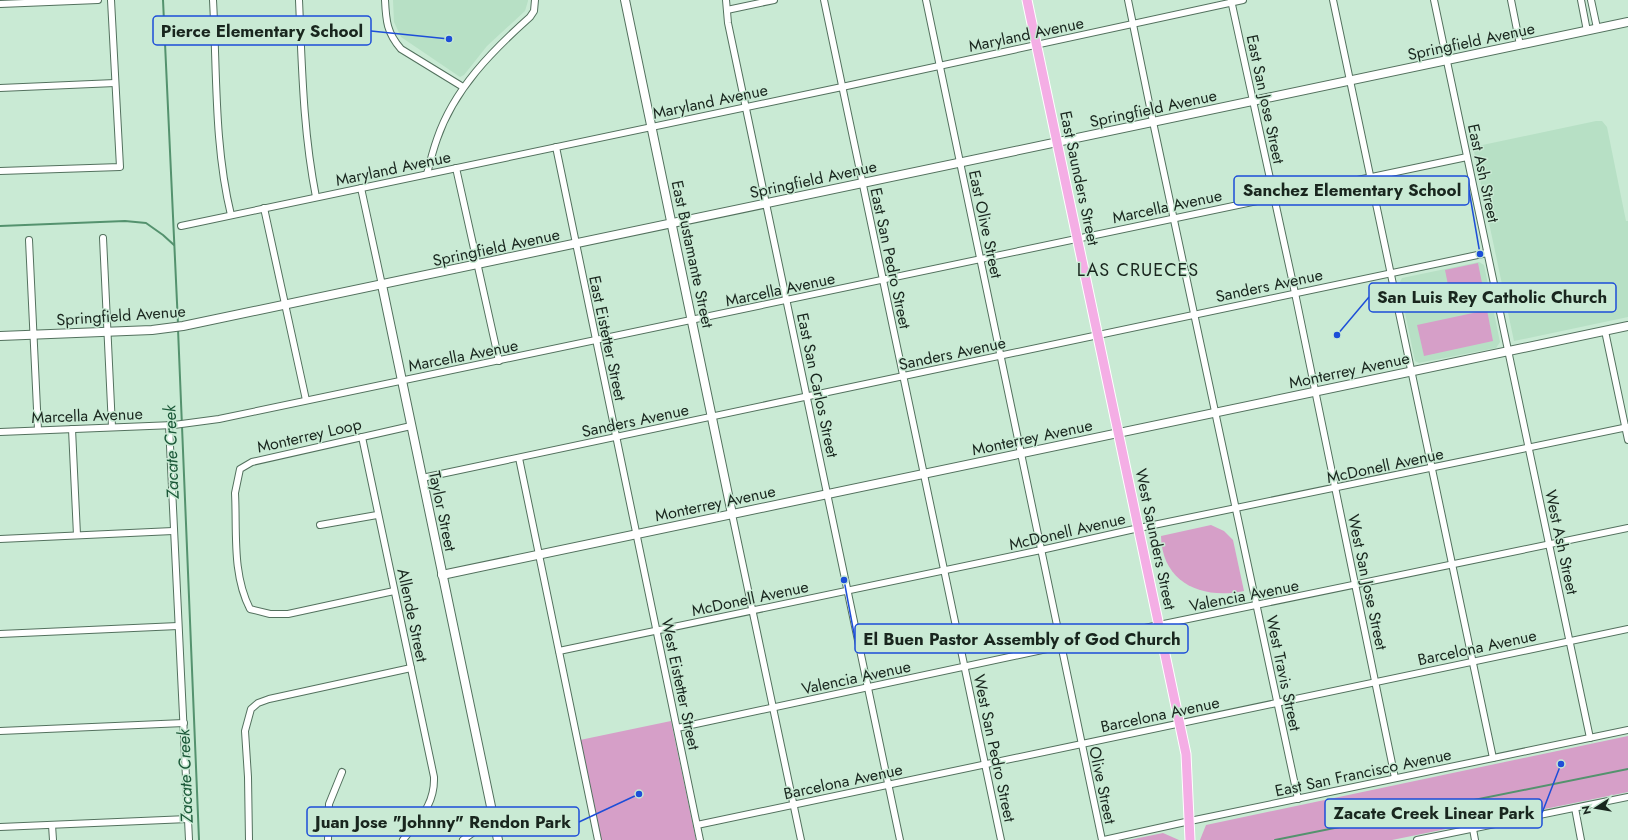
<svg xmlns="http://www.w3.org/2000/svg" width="1628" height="840" viewBox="0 0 1628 840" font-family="Jost,sans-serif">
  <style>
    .built { fill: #b7e0c5 }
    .green { fill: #d69fc8 }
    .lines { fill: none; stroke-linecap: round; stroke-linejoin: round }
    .stream { stroke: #54926e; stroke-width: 2 }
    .street-casing { stroke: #53715e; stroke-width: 8 }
    .secondary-casing { stroke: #53715e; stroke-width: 10 }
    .primary-casing { stroke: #fff; stroke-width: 11 }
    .street { stroke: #fff; stroke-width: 6 }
    .secondary { stroke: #fff; stroke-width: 8 }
    .primary { stroke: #f4aee5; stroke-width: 9 }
    .labels { text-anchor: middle; stroke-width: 3; stroke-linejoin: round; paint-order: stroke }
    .street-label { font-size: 16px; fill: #19261e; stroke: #c9ead4 }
    .water-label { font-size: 17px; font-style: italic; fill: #1b5838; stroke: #c9ead4 }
    .quarter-label { font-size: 18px; letter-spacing: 1px; fill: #19261e; stroke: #c9ead4 }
    .leader { fill: none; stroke: #1d4ed8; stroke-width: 1.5 }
    .callout-dot { fill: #1d4ed8; stroke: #c9ead4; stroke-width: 1.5 }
    .callout { fill: #c9ead4; stroke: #1d4ed8; stroke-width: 1.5 }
    .callout-label { font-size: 17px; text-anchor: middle; font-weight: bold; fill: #19261e }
  </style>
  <rect width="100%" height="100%" fill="#c9ead4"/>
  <g class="built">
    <polygon points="393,0 528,0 528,1 525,11 487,46 464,75 460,77 401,37 394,22"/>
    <polygon points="1596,121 1602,121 1607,127 1626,221 1628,221 1628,317 1514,341 1473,147"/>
    <polygon points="1479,262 1484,265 1500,342 1496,348 1419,363 1415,361 1399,284 1402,278"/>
  </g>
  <g class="green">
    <polygon points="1478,263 1482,283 1449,290 1445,270"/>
    <polygon points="1487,310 1493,341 1424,356 1417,325"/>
    <path d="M1211 525 1224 531 1233 540 1244 591C1202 600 1162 583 1161 536Z"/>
    <polygon points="671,721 696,840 601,840 580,740"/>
    <polygon points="1628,736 1628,792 1392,840 1200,840 1206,825"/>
    <polygon points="1163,833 1179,840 1129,840"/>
  </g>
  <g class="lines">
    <g class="stream">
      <polyline points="163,0 178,324"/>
      <polyline points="0,226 125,221 146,223 163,235 174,245"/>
      <polyline points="178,329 199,840"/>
      <polyline points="1275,840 1628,769"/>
    </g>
    <g class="street-casing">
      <g id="street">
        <path d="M213 0C217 72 214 145 231 215"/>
        <path d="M299 0C302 67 303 131 316 197"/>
        <path d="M385 0C386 21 387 33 401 49L463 87"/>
        <polyline points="726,0 728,23 900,840"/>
        <polyline points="824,0 1001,840"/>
        <polyline points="926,0 1102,840"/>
        <polyline points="1128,0 1153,122 1298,799"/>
        <polyline points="1231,0 1295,293 1395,778"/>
        <polyline points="1333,0 1493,758"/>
        <polyline points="1434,0 1590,738"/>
        <polyline points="1511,0 1520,45"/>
        <polyline points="1581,0 1587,31"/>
        <polyline points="1591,0 1597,28"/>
        <polyline points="0,4 98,0"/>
        <polyline points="727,10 774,0"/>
        <polyline points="0,88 115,83"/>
        <polyline points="556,147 700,840"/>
        <polyline points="456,168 499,361"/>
        <polyline points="0,171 120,167 111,0"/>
        <path d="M427 174C430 162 433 150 437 139 454 89 492 51 530 17L534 11 535 0"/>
        <polyline points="361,188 382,285"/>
        <polyline points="264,208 306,400"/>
        <polyline points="181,226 842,87 1243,0"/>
        <polyline points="103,238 112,427"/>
        <polyline points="29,240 38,430"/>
        <polyline points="1605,331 1628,440"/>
        <polyline points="169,425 189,840"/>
        <polyline points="72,429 77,535"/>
        <polyline points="0,432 174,425 219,419 1467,157"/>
        <path d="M362 437 434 777C435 805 419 819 403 840"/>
        <polyline points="519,458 598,840"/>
        <path d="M422 478C777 403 1132 327 1487 253"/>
        <polyline points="732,514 801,840"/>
        <polyline points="320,525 377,515"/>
        <polyline points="0,539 173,531"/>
        <path d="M394 591 288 614H270L250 609C232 574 237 532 235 493L240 469 252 462 411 426"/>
        <polyline points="0,634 178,626"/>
        <polyline points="559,651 1041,550 1139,528 1628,427"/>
        <polyline points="677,728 1159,625 1628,528"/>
        <polyline points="0,731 184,723"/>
        <polyline points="1575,808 1581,840"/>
        <polyline points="52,825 53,840"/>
        <polyline points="697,825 1628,629"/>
        <polyline points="0,827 188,819"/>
        <polyline points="1473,829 1475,840"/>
        <polyline points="249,840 248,777 245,731 251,709 258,703 269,699 411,668"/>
        <polyline points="328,840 329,804 342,772"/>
        <polyline points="463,840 475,831 495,827"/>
        <polyline points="1104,840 1190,821 1628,730"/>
        <polyline points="1417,840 1628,797"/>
      </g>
    </g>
    <g class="secondary-casing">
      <g id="secondary">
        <polyline points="625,0 732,514"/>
        <polyline points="382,285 498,840"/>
        <polyline points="0,336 152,330 183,326 1628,22"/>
        <polyline points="442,575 1628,326"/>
      </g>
    </g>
    <g class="primary-casing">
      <polyline id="primary" points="1027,0 1186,754 1190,840"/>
    </g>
    <use href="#street" class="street"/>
    <use href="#secondary" class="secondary"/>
    <use href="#primary" class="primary"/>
  </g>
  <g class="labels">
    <g class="street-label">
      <text transform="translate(1026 34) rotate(-12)" y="6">Maryland Avenue</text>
      <text transform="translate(1471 41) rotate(-12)" y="6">Springfield Avenue</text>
      <text transform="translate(1266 99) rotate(78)" y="6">East San Jose Street</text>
      <text transform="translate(710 101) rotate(-12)" y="6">Maryland Avenue</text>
      <text transform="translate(1153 108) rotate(-12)" y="6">Springfield Avenue</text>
      <text transform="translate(393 168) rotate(-12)" y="6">Maryland Avenue</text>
      <text transform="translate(1484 173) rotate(78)" y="6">East Ash Street</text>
      <text transform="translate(1080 178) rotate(78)" y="6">East Saunders Street</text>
      <text transform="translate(813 179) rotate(-12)" y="6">Springfield Avenue</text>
      <text transform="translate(1167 206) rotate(-12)" y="6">Marcella Avenue</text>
      <text transform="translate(986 224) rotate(78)" y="6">East Olive Street</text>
      <text transform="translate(496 247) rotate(-12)" y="6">Springfield Avenue</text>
      <text transform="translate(693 254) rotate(78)" y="6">East Bustamante Street</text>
      <text transform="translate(891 258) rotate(78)" y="6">East San Pedro Street</text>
      <text transform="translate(1269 285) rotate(-12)" y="6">Sanders Avenue</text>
      <text transform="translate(780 289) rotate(-12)" y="6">Marcella Avenue</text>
      <text transform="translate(121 315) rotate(-4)" y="6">Springfield Avenue</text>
      <text transform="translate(608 338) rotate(78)" y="6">East Eistetter Street</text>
      <text transform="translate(952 353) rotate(-12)" y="6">Sanders Avenue</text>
      <text transform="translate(463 355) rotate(-11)" y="6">Marcella Avenue</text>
      <text transform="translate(1349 370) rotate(-12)" y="6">Monterrey Avenue</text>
      <text transform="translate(818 385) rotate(78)" y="6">East San Carlos Street</text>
      <text transform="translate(87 415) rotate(-2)" y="6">Marcella Avenue</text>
      <text transform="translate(635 420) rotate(-12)" y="6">Sanders Avenue</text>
      <text transform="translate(309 435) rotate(-13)" y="6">Monterrey Loop</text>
      <text transform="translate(1032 437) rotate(-12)" y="6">Monterrey Avenue</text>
      <text transform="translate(1385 465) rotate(-12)" y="6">McDonell Avenue</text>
      <text transform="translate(715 503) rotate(-12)" y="6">Monterrey Avenue</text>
      <text transform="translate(443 511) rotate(78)" y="6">Taylor Street</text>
      <text transform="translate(1067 531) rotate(-13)" y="6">McDonell Avenue</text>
      <text transform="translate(1156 539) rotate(78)" y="6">West Saunders Street</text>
      <text transform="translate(1562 542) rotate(78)" y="6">West Ash Street</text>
      <text transform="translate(1368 582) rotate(78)" y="6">West San Jose Street</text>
      <text transform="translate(1244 595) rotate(-11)" y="6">Valencia Avenue</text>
      <text transform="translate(750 598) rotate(-12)" y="6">McDonell Avenue</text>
      <text transform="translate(413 615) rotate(78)" y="6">Allende Street</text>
      <text transform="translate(1477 647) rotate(-12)" y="6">Barcelona Avenue</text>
      <text transform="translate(1284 673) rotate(78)" y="6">West Travis Street</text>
      <text transform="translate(856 677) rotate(-12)" y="6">Valencia Avenue</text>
      <text transform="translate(681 684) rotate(78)" y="6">West Eistetter Street</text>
      <text transform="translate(1160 714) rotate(-12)" y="6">Barcelona Avenue</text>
      <text transform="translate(995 748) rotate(78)" y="6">West San Pedro Street</text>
      <text transform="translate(1363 772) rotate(-12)" y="6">East San Francisco Avenue</text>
      <text transform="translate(843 781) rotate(-12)" y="6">Barcelona Avenue</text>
      <text transform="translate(1103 785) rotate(78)" y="6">Olive Street</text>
    </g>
    <g class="water-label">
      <text transform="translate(171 452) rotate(-92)" y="6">Zacate Creek</text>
      <text transform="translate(185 776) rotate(-92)" y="6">Zacate Creek</text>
    </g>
    <g class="quarter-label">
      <text x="1138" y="276">LAS CRUECES</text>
    </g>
  </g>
  <path class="leader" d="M449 39L371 31M1480 254L1469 190M1337 335L1369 297M844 580L855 639M1561 764L1542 813M639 794L579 822"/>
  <g class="callout-dot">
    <circle cx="449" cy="39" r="4"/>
    <circle cx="1480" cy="254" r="4"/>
    <circle cx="1337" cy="335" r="4"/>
    <circle cx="844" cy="580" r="4"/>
    <circle cx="1561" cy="764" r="4"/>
    <circle cx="639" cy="794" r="4"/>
  </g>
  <g class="callout">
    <rect x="153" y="16" width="218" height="29" rx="4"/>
    <rect x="1234" y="176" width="235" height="29" rx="4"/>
    <rect x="1369" y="283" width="247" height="29" rx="4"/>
    <rect x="855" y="624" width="333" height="29" rx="4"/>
    <rect x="1325" y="799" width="217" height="29" rx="4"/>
    <rect x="307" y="807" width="272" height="29" rx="4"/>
  </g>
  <g class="callout-label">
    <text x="262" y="37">Pierce Elementary School</text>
    <text x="1352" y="196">Sanchez Elementary School</text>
    <text x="1492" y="303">San Luis Rey Catholic Church</text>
    <text x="1022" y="645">El Buen Pastor Assembly of God Church</text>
    <text x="1434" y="819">Zacate Creek Linear Park</text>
    <text x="443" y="828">Juan Jose "Johnny" Rendon Park</text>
  </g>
  <g transform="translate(1596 808) rotate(258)" stroke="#c9ead4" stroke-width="3" paint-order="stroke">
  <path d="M0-3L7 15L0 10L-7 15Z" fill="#19261e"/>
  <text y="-6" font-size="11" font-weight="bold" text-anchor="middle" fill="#19261e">N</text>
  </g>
</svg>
